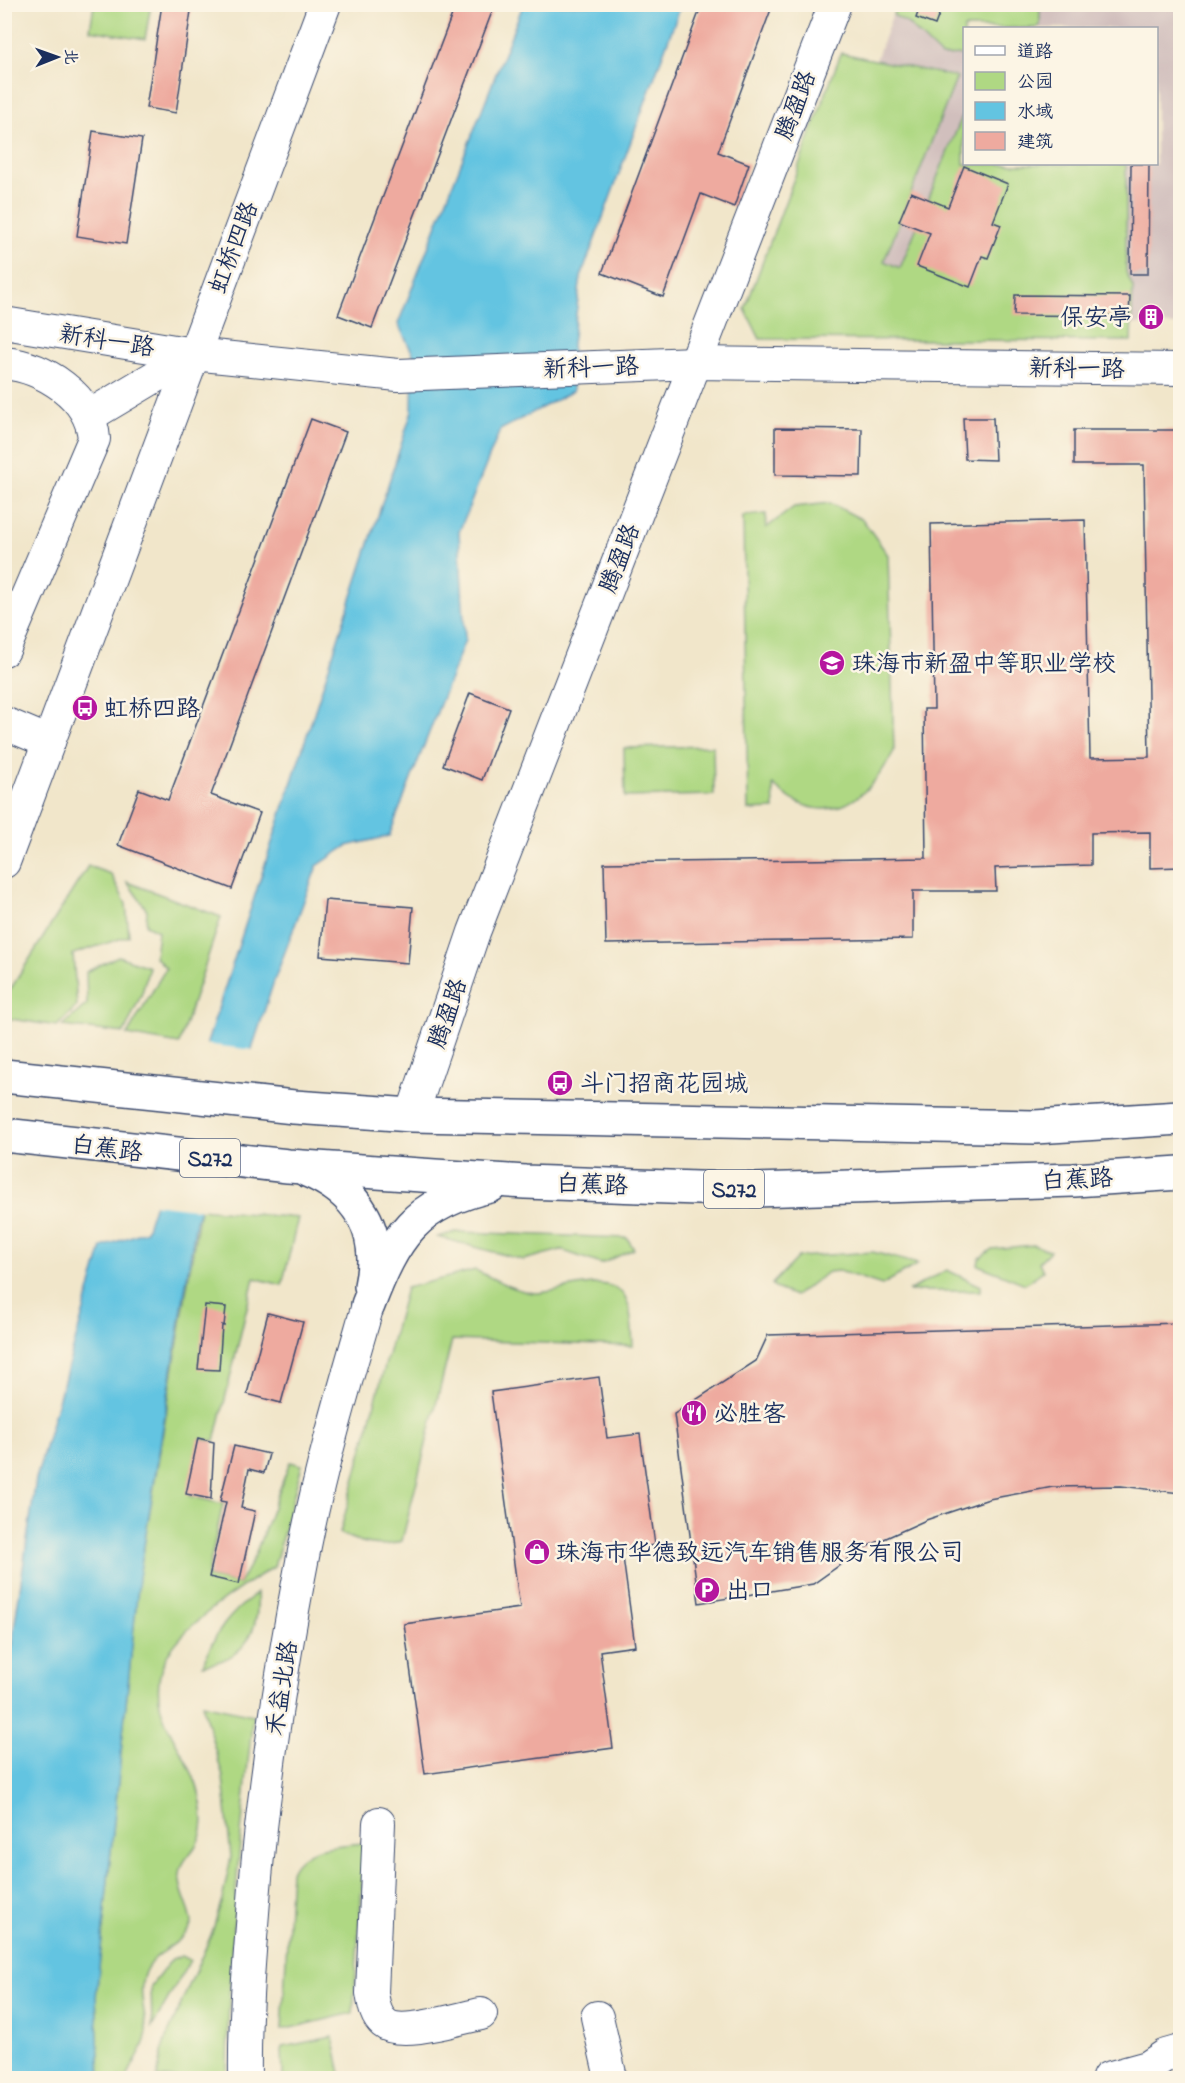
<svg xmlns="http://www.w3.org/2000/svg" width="1185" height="2083" viewBox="0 0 1185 2083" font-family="'Indie Flower','LXGW WenKai TC',sans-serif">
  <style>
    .industrial { fill: #d1bfbd; fill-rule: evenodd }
    .green { fill: #afd883; stroke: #658470; stroke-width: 1.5 }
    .water { fill: #63c4e1; stroke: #3f7aa0; stroke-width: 1.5 }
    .pier { fill: #f1e6ca }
    .building { fill: #eeaa9f }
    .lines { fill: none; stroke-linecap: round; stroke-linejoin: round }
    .minor-casing { stroke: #3b4a6e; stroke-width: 34 }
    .major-casing { stroke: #3b4a6e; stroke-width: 36 }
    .minor { stroke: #fff; stroke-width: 32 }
    .major { stroke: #fff; stroke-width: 33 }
    .labels { text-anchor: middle; stroke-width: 5; stroke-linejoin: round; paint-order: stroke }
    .shield { fill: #fcf5e5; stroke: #5e6a86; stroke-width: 1.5 }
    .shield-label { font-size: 22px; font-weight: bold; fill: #1b2f5e }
    .street-label { font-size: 24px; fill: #1b2f5e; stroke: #fcf5e5 }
    .poi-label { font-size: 24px; fill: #1b2f5e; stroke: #fcf5e5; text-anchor: start }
  </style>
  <rect width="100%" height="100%" fill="#fcf5e5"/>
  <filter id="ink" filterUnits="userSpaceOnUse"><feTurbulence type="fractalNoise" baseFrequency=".0167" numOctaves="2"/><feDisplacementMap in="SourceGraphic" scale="12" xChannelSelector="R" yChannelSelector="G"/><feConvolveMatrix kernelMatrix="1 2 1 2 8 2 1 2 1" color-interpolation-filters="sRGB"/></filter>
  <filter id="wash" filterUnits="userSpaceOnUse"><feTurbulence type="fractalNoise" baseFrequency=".008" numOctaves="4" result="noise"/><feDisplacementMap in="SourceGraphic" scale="24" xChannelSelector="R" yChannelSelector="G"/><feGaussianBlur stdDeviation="1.35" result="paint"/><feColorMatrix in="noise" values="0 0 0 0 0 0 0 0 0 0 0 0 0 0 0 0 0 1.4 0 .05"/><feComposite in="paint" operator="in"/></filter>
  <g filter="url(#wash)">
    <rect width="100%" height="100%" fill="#f1e6ca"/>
    <path class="industrial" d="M896 5H1180V325L822 319 797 277ZM964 28H1156V164H964Z"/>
    <g class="green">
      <polygon points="94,5 151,5 145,39 90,30"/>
      <polygon points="897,5 1040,5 1040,25 1036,28 964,28 964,55 941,56 906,22 893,15"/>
      <polygon points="841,53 957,77 884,261 900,268 964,112 964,164 1126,164 1126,272 1133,287 1131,341 760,339 745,309"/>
      <path d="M830 503 863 520 888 555 894 751C866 804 824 832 773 785L774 809 748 810 743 516 766 514V528L794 507Z"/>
      <polygon points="713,746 714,795 625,797 624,748"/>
      <polygon points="88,866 111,874 126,904 129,936 73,954 77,1006 57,1026 5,1018 5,998"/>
      <polygon points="127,882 221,917 179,1044 127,1035 166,968 155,957 158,931 146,925 147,910"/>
      <polygon points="118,956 149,967 142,993 124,1033 62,1026 87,1004 86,972"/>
      <path d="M200 1209 298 1218 282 1285 254 1278 215 1441 201 1439 189 1496 223 1504 207 1577 239 1584 255 1555 290 1462 302 1465 274 1567C241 1586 179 1627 164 1662 156 1680 157 1702 165 1720 176 1748 197 1772 201 1803 204 1819 204 1833 195 1847 189 1856 181 1862 180 1874 178 1890 190 1907 192 1922 184 1946 155 1949 145 1972 136 1994 148 2016 146 2036 144 2050 131 2065 127 2078H100L96 1997 139 1577Z"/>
      <polygon points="456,1232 627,1238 634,1249 601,1264 561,1250 523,1260 438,1237"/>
      <polygon points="1034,1245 1050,1251 1039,1262 1043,1271 1025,1284 978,1265 979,1259 992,1249"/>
      <polygon points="873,1252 918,1264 882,1285 839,1271 828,1272 795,1296 775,1288 772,1284 798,1257"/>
      <path d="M475 1270C493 1278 516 1292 535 1293 559 1294 617 1266 628 1304 632 1317 632 1333 633 1346L452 1340 402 1541C382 1549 358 1543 340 1533L406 1288Z"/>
      <polygon points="947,1270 980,1286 980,1291 908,1291"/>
      <path d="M257 1593C260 1633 243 1660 203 1665 214 1633 230 1613 257 1593Z"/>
      <path d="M202 1704 253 1715C240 1836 228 1957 227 2078H157L164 2043 212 1933 223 1896 231 1857 223 1777Z"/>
      <path d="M365 1843 353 2013 282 2030 291 1871C306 1843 337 1846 365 1843Z"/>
      <polygon points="181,1956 190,1960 152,2027 151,1986 172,1959"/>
      <polygon points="333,2037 342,2078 283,2078 282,2047"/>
    </g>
    <polygon class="water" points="523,5 681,5 581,277 572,344 573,391 500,430 459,532 465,640 389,836 347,846 317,866 274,981 196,1221 139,1577 96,1997 100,2078 5,2078 5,1691 36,1479 102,1247 146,1231 412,411 413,354 398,324"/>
    <polygon class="pier" points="204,1044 254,1050 203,1210 152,1204"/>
    <g id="blocks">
      <g class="building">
        <polygon points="162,4 192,4 176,113 146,108"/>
        <polygon points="456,4 495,4 372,328 338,315"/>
        <polygon points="702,4 773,4 718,152 749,164 734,207 701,194 663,297 602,273"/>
        <polygon points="921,4 943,4 935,25 916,18"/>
        <polygon points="93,131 142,139 126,244 77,236"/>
        <polygon points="1131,164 1149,164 1148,274 1130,274"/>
        <polygon points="964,166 1008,184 993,222 1001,225 988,258 982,256 970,287 917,266 930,233 899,221 911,192 948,207"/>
        <polygon points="1015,295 1130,296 1129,316 1014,315"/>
        <polygon points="963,418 993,418 995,460 965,459"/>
        <polygon points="311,419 346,432 211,795 260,813 232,889 118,845 139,789 168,800"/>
        <polygon points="775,428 862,429 861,476 775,475"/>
        <polygon points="1074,430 1180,430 1180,867 1150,868 1150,832 1091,833 1091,865 995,868 996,891 913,891 913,939 606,944 604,863 926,858 924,709 934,709 931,524 1085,520 1090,758 1149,757 1144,465 1074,465"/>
        <polygon points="470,693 509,708 482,780 443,765"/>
        <polygon points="325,900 413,907 408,963 320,956"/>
        <polygon points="205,1305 226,1307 224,1326 222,1325 219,1370 198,1369"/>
        <polygon points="268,1313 303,1322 281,1403 247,1394"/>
        <polygon points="1180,1323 1180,1493 1121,1486 1053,1487 989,1499 926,1520 864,1548 813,1584 699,1603 674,1414 756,1361 768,1335"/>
        <polygon points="599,1377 607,1438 640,1434 655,1545 622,1550 635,1646 600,1651 613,1748 425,1774 404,1624 520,1608 491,1392"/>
        <polygon points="198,1438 214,1442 211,1499 186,1494"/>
        <polygon points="234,1446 269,1454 264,1473 249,1469 241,1508 255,1511 239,1584 209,1577 226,1502 220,1501"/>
      </g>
    </g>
  </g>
  <g filter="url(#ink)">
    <use href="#blocks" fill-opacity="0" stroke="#3b4a6e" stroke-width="1.5"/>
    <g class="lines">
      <g class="minor-casing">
        <g id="minor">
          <polyline points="4,323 193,354 398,375 694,363 1180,369"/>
          <path d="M4 363C44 367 91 396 94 439L4 650"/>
          <polyline points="89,416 193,354"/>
          <polyline points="4,723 49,742"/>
          <polyline points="4,862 325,4"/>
          <polyline points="412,1115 474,932 835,4"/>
          <path d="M379 1823 372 1993C374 2004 375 2015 384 2023 400 2037 460 2018 481 2014"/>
          <polyline points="597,2017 611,2078"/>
          <path d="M245 2078C244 2015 250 1951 255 1888 265 1774 283 1659 305 1546 321 1465 345 1385 368 1305"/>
          <polyline points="1108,2078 1148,2067 1166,2055 1180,2051"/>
        </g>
      </g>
      <g class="major-casing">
        <g id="major">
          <polyline points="4,1076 294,1107 412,1115 1035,1127 1180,1118"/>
          <polyline points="4,1135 288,1166 525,1182 755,1190 1074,1180 1180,1173"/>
          <path d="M307 1170C358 1191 383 1231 371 1286"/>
          <path d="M368 1305C394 1237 416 1202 490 1186"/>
        </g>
      </g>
      <use href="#minor" class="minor"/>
      <use href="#major" class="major"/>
    </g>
  </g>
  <defs>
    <g id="building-disc" transform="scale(1.35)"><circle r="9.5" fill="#b5179e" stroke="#fcf5e5"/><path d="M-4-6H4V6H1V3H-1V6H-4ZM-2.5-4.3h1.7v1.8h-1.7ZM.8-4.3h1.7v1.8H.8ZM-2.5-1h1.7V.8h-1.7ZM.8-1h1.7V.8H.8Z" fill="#fff"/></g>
    <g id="school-disc" transform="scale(1.35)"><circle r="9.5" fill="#b5179e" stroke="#fcf5e5"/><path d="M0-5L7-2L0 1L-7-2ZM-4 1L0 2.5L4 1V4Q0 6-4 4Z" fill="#fff"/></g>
    <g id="bus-disc" transform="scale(1.35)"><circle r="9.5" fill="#b5179e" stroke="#fcf5e5"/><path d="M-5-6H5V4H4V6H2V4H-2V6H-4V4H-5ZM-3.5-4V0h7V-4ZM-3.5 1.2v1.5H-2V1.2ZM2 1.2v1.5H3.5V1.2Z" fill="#fff"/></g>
    <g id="restaurant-disc" transform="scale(1.35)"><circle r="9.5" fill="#b5179e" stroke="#fcf5e5"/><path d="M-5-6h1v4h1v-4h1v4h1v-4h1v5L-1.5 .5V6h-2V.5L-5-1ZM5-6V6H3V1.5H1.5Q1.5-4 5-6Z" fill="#fff"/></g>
    <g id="shop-disc" transform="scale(1.35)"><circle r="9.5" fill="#b5179e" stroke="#fcf5e5"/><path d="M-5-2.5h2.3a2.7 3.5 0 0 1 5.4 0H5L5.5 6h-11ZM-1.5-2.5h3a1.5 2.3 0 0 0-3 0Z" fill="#fff"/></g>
    <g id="parking-disc" transform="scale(1.35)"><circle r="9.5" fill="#b5179e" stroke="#fcf5e5"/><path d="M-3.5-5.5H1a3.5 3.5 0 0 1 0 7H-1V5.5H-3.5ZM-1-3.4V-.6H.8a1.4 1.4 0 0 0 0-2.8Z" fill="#fff"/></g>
  </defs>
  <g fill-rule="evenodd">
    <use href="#building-disc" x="1151" y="317"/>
    <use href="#school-disc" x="832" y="663"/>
    <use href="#bus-disc" x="85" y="708"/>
    <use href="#bus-disc" x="560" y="1083"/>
    <use href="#restaurant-disc" x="694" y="1413"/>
    <use href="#shop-disc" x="537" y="1552"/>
    <use href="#parking-disc" x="707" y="1590"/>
  </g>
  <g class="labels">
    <g class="shield">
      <rect x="180" y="1139" width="60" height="38" rx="4.5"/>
      <rect x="704" y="1170" width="60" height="38" rx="4.5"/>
    </g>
    <g class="shield-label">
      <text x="210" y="1166">S272</text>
      <text x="734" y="1197">S272</text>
    </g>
    <g class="street-label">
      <text transform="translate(795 105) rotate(-69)" y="8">腾盈路</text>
      <text transform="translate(233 247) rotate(-69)" y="8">虹桥四路</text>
      <text transform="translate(107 340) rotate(9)" y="8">新科一路</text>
      <text transform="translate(591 367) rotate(-2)" y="8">新科一路</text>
      <text transform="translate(1077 368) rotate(1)" y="8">新科一路</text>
      <text transform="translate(619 558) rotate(-69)" y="8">腾盈路</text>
      <text transform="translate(447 1013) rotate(-71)" y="8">腾盈路</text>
      <text transform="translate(107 1148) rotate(7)" y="8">白蕉路</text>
      <text transform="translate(1077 1179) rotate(-3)" y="8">白蕉路</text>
      <text transform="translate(592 1184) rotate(2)" y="8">白蕉路</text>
      <text transform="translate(281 1688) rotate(-81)" y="8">禾益北路</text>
    </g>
    <g class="poi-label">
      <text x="1132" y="325" text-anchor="end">保安亭</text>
      <text x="852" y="671">珠海市新盈中等职业学校</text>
      <text x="104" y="716">虹桥四路</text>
      <text x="580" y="1091">斗门招商花园城</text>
      <text x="714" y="1421">必胜客</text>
      <text x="556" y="1560">珠海市华德致远汽车销售服务有限公司</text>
      <text x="726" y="1598">出口</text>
    </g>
  </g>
  <rect width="1185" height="2083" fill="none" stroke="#fcf5e5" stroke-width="24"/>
  <rect x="963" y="27" width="195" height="138" fill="#fcf5e5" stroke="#a2a6af" stroke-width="1.5"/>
  <rect x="975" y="46" width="30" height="9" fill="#ffffff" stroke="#a2a6af" stroke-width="1.5"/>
  <text x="1017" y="57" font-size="18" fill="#1b2f5e">道路</text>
  <rect x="975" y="72" width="30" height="18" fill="#afd883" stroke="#a2a6af" stroke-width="1.5"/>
  <text x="1017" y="87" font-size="18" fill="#1b2f5e">公园</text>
  <rect x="975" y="102" width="30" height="18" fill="#63c4e1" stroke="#a2a6af" stroke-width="1.5"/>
  <text x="1017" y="117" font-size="18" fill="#1b2f5e">水域</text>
  <rect x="975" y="132" width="30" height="18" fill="#eeaa9f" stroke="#a2a6af" stroke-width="1.5"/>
  <text x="1017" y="147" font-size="18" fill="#1b2f5e">建筑</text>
  <g transform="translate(57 57) rotate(89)" stroke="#fcf5e5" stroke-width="4.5" paint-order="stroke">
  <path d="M0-4.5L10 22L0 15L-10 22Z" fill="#1b2f5e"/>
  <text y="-9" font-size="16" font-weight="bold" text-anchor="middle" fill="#1b2f5e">北</text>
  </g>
</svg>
